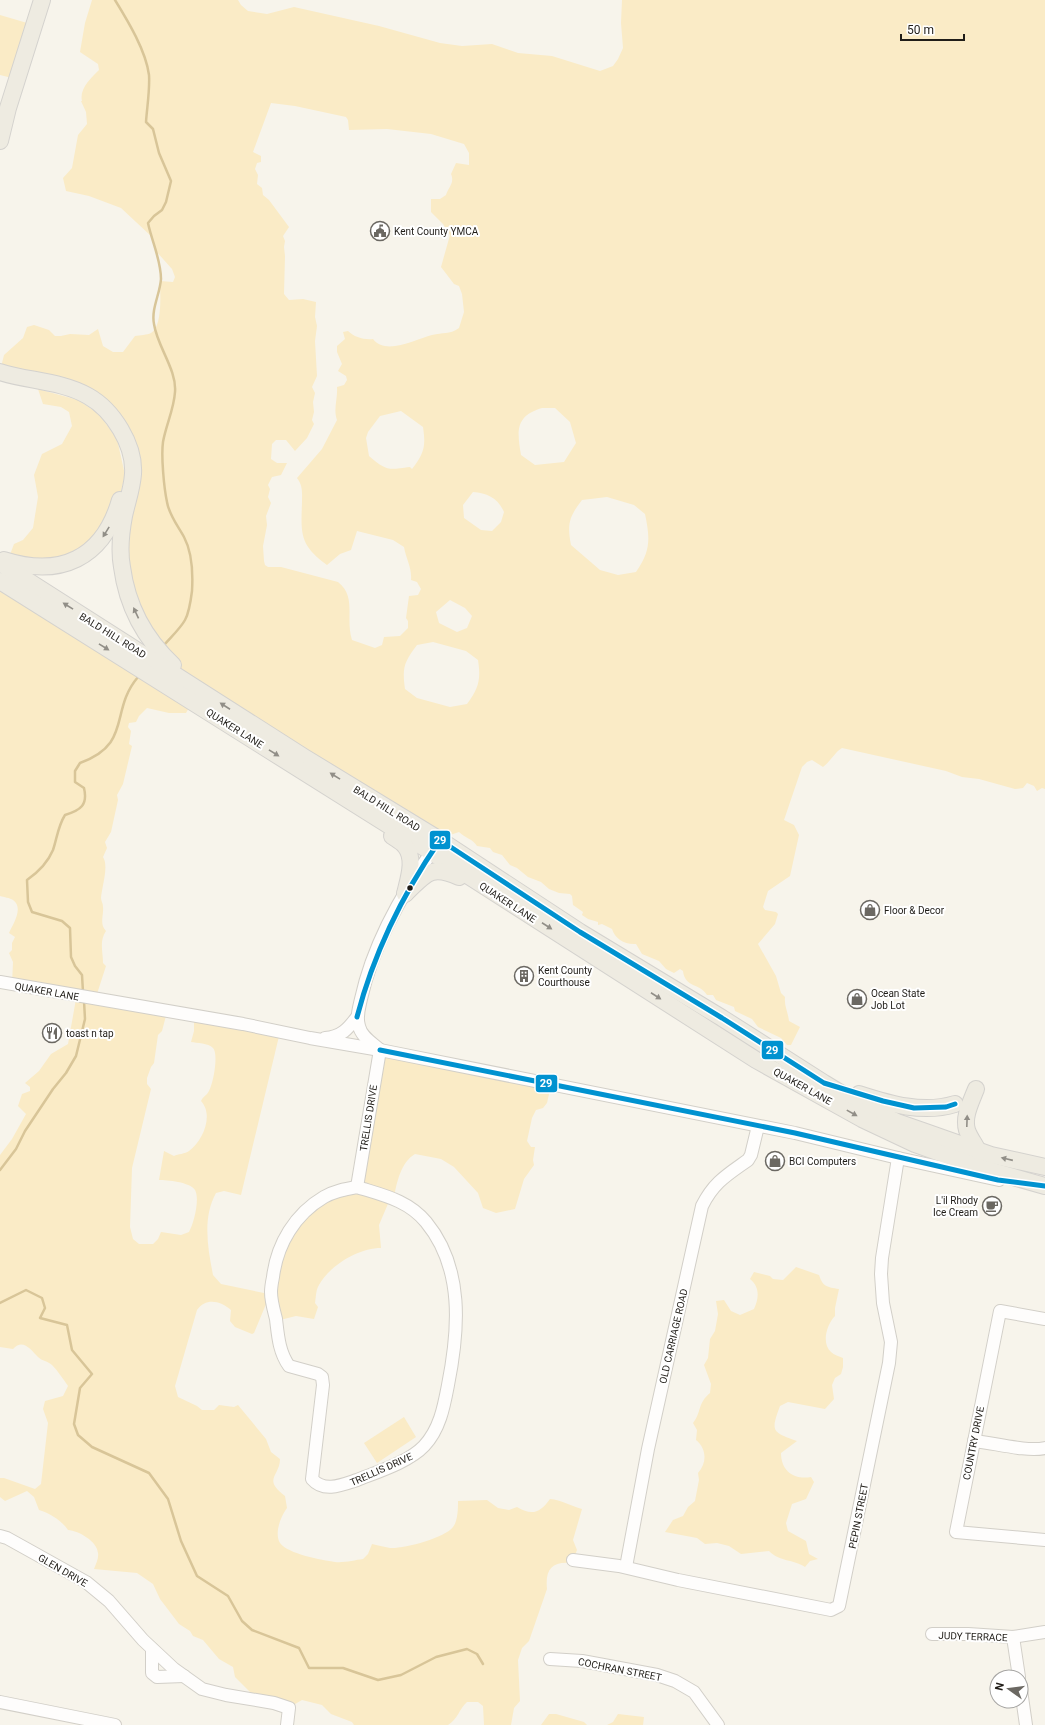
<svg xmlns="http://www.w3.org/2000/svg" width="1045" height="1725" viewBox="0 0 1045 1725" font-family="Roboto,sans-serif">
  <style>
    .green { fill: #faebc6; fill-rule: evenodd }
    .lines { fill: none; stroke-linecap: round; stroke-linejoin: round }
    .stream { stroke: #d8c598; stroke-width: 2.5 }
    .minor-casing { stroke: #d2cfc8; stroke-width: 14 }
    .major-casing { stroke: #d4d2ce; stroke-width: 18 }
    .minor { stroke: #fefdfc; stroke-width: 12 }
    .major { stroke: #eeebe1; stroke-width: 16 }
    .bus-1-casing { stroke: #fff; stroke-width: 8 }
    .bus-1 { stroke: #0092d0; stroke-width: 5 }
    .oneway { fill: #918e87 }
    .bus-dot { fill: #201d18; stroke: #fff; stroke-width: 1.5 }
    .labels { text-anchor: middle; stroke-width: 4; stroke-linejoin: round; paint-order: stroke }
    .poi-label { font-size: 10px; fill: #201d18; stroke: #fff; text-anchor: start }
    .street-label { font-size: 10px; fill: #201d18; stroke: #fff }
    .line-badge { stroke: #fff; stroke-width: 1.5 }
    .badge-label { font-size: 11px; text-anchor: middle; font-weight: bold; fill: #fff }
  </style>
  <rect width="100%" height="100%" fill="#f7f4eb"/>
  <g class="green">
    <path d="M92 0H238L241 5 248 11 267 14 294 7 379 26 440 43 462 46 492 44 518 53 552 56 600 71 613 66 618 59 623 48 621 23 622 0H1045V789L1042 788 1037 791 1034 786 1027 783 1023 788 1015 789 979 779 962 777 946 771 842 748C835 752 831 761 823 767L812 760 807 762 802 767 784 820 794 825 799 835 790 876 768 891 763 907 765 910 776 912 778 914 775 924 758 944 776 976 781 993 785 997C784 1006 788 1012 789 1021L800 1027 791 1045H787L781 1038 758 1027 752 1019 735 1011 734 1007 716 1000 713 995H707C700 983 685 988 683 971L680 969 674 973 666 969 659 961 642 954 636 944C625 945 615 939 612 929L602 924 598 925V922L588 919 582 915 583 912 573 905 572 896 570 894 559 893 549 889 541 882 528 877 517 868 510 865 502 855 493 852 490 848 477 846C473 839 465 838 459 832L450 835 440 845 215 698 155 648 125 586 132 472 126 441 97 402 0 371 4 355 23 338 27 327 34 325 49 330 55 336H61L70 334 89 335 98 329 103 346 113 352H123L135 336C140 335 147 335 151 333 163 326 160 293 160 281L173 282 175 277 172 269 155 250 151 236 121 208 89 196 66 191 63 178 72 168 78 135 87 124 86 112 81 101H82C79 89 91 78 99 70L98 64 80 52 85 23ZM271 103 295 106 346 117 348 120 349 130 387 129 431 134 464 144 469 153V165L456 163 451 174C455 183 448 188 446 195L440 199H431V212L443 224 450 235 441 267 454 284 459 286 462 294 464 312 459 328C449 335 443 332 432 335 416 339 386 356 373 339 364 340 354 337 348 331L343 332 345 339 337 346V352L342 364 338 371 346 376 347 380 344 385 337 387C338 397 333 410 337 420L322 449 297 478C303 486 302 492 302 502 301 533 299 545 327 565L340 554 351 550 357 531 393 540 404 547C406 559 412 567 411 580L417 582 421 589 418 595 409 596 406 618 408 621V628L400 636 384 637 382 645 375 648 352 640C345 618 357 597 338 582L281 567H268L265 565 264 561 263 546 267 525 266 516 271 503 268 497 270 489 268 485 272 477 281 475 287 463H277L271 459 272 444 276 440H286L295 451 307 438 314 424 312 420 314 412 313 402 315 393 312 387 317 376 315 341 317 326 315 317 316 302 303 299 289 300 284 294 285 256 284 247 285 241 283 236 289 227 269 200 263 195 262 188 257 184 258 175 255 169 257 163 261 162V156L253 152ZM542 408H555L570 422 576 443 564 462 535 465 521 455C517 431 515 416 542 408ZM401 411 423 427C426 447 424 453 412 469L410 467C387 470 387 471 369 456L366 438 368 432 380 416ZM473 492C487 493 498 498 504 512L501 522 492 531 481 530 464 518 463 505ZM607 497 634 505 645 514C650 538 651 551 636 572L618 575 600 570 571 545C567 524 569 517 582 500ZM450 600 465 608 472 616 467 628 457 632 439 623 436 612ZM433 642 466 651 478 660C481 679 479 688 467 704L450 707 417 698 405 689C402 668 404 662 417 645Z"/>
    <polygon points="0,15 34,25 12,78 0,75"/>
    <polygon points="38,389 78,400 99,414 117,439 125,475 114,518 64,563 8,560 14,544 23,540 33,528 38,497 34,475 42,454 62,444 72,426 69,412 61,407 43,404"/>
    <path d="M0 582 191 704 186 713H169L147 708 139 716 136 722 129 723 128 727 131 731 129 744 132 746 123 784 117 795 118 800 111 832 105 842 107 848 103 857C109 866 102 886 101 898 101 901 103 903 103 907 104 915 99 924 106 931 99 941 103 952 103 963L106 966 96 997 167 1012 162 1031 158 1035 154 1063 151 1067 147 1078V1084L151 1089 132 1168 130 1227 133 1239 139 1244H153L158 1239 161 1232 181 1235 189 1232C194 1223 200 1199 195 1190 190 1182 167 1180 159 1180L164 1151 174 1156C178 1154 185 1154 189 1151 203 1141 214 1115 201 1101 203 1097 204 1097 207 1094 213 1088 219 1054 213 1048 208 1043 197 1043 191 1042L194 1031V1017L280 1032 241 1195 224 1191 216 1193C202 1218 208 1249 213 1275L221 1284 269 1294 274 1265 301 1215 354 1187 379 1050 551 1085 547 1103 543 1108 536 1110 532 1118 527 1141 531 1147H535L533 1160 534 1165 524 1179 515 1209 496 1213 483 1208 478 1193 454 1167 441 1159 415 1154C401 1162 397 1182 394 1197L390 1199 379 1225 381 1248C359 1248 330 1265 319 1285 316 1289 316 1297 315 1303L318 1307 314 1319 296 1316 276 1321 269 1297 254 1333 252 1334 235 1327 230 1321 231 1310C221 1301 206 1297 197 1310L175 1386 178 1397 197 1406 202 1410H214L219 1405 234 1407 238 1405 266 1439 271 1452 280 1459C280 1476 262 1479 285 1496L287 1508C281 1516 274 1533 280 1543 288 1554 322 1560 335 1562 344 1563 355 1560 363 1559L368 1554 372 1544C377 1545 384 1547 390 1548 403 1549 445 1538 453 1527 458 1521 458 1508 458 1501L487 1500 498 1508 509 1510 517 1507C532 1516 540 1513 550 1499 561 1500 571 1506 582 1509L573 1540 577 1550 572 1563C552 1561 545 1569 547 1589L529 1641 522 1648 518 1660 520 1701 514 1708 511 1725H484L483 1706 478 1702H467C459 1709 458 1719 448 1725H354L352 1722 331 1714 322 1705 302 1700 290 1707 255 1697 235 1677 233 1667 219 1659 203 1640 193 1636 190 1631 179 1624 160 1599 153 1584 137 1573 94 1569C96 1564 99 1558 98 1553 97 1541 79 1531 68 1530 61 1520 51 1514 39 1510L34 1497 27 1491 5 1501 0 1497V1478H4L35 1489 41 1484 48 1423 43 1409 45 1401 63 1396 68 1386C63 1379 58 1371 52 1365 48 1361 42 1361 38 1357 31 1350 23 1338 13 1349L0 1347V1155L12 1139 26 1114 18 1106 22 1094 30 1091V1087L25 1083 39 1071 51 1054 68 1044 76 999 12 984 13 962 9 953 12 950V943L15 937 9 933C13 924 24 908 13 900 10 898 4 897 0 896Z"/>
    <path d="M796 1267 819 1275C823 1287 827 1287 839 1289L835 1308V1316C827 1324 821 1343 831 1352 834 1355 839 1356 843 1358V1367L841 1374 835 1378 832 1385 834 1399 825 1409 788 1402 780 1406C771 1431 771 1432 797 1441L781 1453C781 1471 794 1480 811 1477L814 1482 806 1499 792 1504 786 1523 788 1531 806 1541 809 1554 818 1559 810 1561 805 1567C793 1559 780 1562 769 1551L741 1554 729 1546 717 1543 705 1544 697 1538 665 1532 673 1520 683 1516 688 1507 695 1501 699 1480 698 1473C707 1463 707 1449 696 1440L697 1430 693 1423C702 1411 697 1404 710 1393L711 1384 704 1365 708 1358 710 1339 715 1331 718 1314 716 1301 724 1300 731 1311 740 1315 754 1309C759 1298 760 1287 750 1279L754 1272 770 1276 773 1279 783 1280Z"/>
    <polygon points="404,1417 416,1437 377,1463 364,1443"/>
    <polygon points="549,1714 556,1714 584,1722 587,1725 541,1725"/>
    <polygon points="618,1714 644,1717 643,1725 607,1725 613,1722"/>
  </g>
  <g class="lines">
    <g class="stream">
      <path d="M115 0C128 21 146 51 149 75 150 90 147 107 146 122L153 129 159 153 171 181 166 202 162 210 154 216 148 223C152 242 161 260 161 279 160 294 151 309 154 324 157 346 177 370 175 392 174 409 166 425 163 442 161 456 164 488 167 502 169 515 178 526 184 537 192 552 193 574 192 591 191 599 189 613 185 620 180 629 170 638 164 645"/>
      <path d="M83 992 82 975 75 966 71 957 70 928 62 921 32 912 28 902 27 880C37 873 48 862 53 850 57 838 58 826 65 815 81 810 88 805 84 788L75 782V771L80 763C133 744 109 711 138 677"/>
      <polyline points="0,1170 16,1149 25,1131 53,1089 66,1073 76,1056 85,1019 84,1001"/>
      <polyline points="0,1303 26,1290 42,1298 45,1308 40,1318 67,1325 72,1350 92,1374 80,1388 74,1424 78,1435 92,1447 149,1473 168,1499 181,1541 197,1576 228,1596 242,1621 252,1630 299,1648 309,1668 343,1668 378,1680 401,1675 436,1657 467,1649 477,1654 483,1664"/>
    </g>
    <g class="minor-casing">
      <g id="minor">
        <polyline points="0,982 243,1024 310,1038 380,1050 795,1133 898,1158 999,1180"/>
        <path d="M325 1038C341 1037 348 1029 357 1017"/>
        <path d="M379 1049C371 1042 361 1036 359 1026 356 1017 359 1008 361 999 373 944 403 891 436 846"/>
        <path d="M357 1187C382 1195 408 1200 426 1222 464 1268 459 1330 448 1385 444 1406 440 1429 424 1446 409 1462 377 1472 357 1480 342 1485 324 1493 312 1479L323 1385 322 1377 318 1374 289 1366C279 1352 278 1336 276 1319 274 1311 271 1301 271 1292 271 1287 272 1282 273 1277 277 1244 295 1214 324 1197 334 1191 345 1189 357 1187Z"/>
        <polyline points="357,1187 380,1050"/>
        <polyline points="1045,1319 1000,1311 956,1532 1045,1540"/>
        <path d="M974 1441C995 1443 1026 1452 1045 1448"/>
        <polyline points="0,1536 7,1538 25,1548 86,1582 109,1601 143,1640 174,1669 202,1689 226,1695 274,1703 289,1708 287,1725"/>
        <polyline points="573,1560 619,1566 678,1580 831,1610 839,1606 889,1363 891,1342 883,1303 881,1274 882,1258 898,1158"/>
        <path d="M626 1567 648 1449 702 1206C714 1182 727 1175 748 1160L751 1155 758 1126"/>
        <polyline points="932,1634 968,1634 1013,1637 1045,1632"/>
        <polyline points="1013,1637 1019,1677"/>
        <polyline points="152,1649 152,1673 157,1677 184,1676"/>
        <polyline points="550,1659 582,1661 657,1675 675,1681 694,1692 718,1725"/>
        <polyline points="1021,1690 1026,1725"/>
        <polyline points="0,1702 115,1725"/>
      </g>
    </g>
    <g class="major-casing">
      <g id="major">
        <polyline points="0,141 8,108 42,0"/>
        <path d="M0 372C28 381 62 381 88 396 113 410 135 445 133 474 132 489 127 502 124 516 121 532 119 551 122 567 127 605 145 639 173 665"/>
        <path d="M4 560C60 578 103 559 120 500"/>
        <polyline points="0,563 304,757 440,840 580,932 722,1018 824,1083 857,1103 897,1122 923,1131 991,1155 1045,1167"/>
        <polyline points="0,581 431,852 756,1060 862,1119 915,1144 985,1169 1045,1186"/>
        <path d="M392 836C396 839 402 842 405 846 416 859 408 880 405 894"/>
        <path d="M405 894C426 874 430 864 459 877"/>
        <path d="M976 1089C971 1102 963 1117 967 1130 969 1137 975 1144 978 1151"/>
        <path d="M859 1094C890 1104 923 1114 955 1104"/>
      </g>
    </g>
    <use href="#minor" class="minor"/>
    <use href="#major" class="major"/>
    <g class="bus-1-casing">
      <g id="bus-1">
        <path d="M357 1017C374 952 402 895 440 840L580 932 722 1018 824 1083 883 1101 914 1108 946 1107 955 1104"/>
        <polyline points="380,1050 795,1133 998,1180 1045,1186"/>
      </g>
    </g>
    <use href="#bus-1" class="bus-1"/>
  </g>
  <defs><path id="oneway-solid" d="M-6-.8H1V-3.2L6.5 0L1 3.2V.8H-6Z"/></defs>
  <g class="oneway">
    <use href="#oneway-solid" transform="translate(106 532) rotate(122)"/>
    <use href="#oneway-solid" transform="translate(68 606) rotate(-148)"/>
    <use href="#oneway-solid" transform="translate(136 613) rotate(-115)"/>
    <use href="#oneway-solid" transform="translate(104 647) rotate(32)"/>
    <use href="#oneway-solid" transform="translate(225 706) rotate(-147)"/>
    <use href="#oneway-solid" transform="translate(274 753) rotate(32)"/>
    <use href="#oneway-solid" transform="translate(335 776) rotate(-148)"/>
    <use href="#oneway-solid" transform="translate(547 926) rotate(33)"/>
    <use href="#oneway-solid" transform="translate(656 996) rotate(33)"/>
    <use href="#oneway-solid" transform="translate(852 1113) rotate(29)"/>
    <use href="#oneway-solid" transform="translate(967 1121) rotate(-88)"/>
    <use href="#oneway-solid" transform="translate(1007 1159) rotate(-167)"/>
  </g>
  <defs>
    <g id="civic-ring" transform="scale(1)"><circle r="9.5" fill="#fff" stroke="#6b6862" stroke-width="1.5"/><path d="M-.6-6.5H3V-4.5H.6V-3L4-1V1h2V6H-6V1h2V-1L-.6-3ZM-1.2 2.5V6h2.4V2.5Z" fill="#6b6862"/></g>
    <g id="shop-ring" transform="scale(1)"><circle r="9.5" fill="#fff" stroke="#6b6862" stroke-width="1.5"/><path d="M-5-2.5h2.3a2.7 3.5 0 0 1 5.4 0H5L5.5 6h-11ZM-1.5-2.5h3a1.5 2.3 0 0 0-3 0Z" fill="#6b6862"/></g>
    <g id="building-ring" transform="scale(1)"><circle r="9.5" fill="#fff" stroke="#6b6862" stroke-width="1.5"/><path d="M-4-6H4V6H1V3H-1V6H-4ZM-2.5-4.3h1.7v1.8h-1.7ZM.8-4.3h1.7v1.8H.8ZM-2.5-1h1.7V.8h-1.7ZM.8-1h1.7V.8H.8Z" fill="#6b6862"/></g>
    <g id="restaurant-ring" transform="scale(1)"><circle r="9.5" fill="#fff" stroke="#6b6862" stroke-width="1.5"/><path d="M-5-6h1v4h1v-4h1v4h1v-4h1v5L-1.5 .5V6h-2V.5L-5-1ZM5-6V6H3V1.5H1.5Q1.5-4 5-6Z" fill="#6b6862"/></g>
    <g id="cafe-ring" transform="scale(1)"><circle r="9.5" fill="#fff" stroke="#6b6862" stroke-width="1.5"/><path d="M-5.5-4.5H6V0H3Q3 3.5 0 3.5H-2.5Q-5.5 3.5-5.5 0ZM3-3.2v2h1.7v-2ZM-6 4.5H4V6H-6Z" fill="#6b6862"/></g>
  </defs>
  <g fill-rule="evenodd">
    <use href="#civic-ring" x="380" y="231"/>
    <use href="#shop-ring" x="870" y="910"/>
    <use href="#building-ring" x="524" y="976"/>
    <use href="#shop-ring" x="857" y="999"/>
    <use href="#restaurant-ring" x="52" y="1033"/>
    <use href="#shop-ring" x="775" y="1161"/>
    <use href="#cafe-ring" x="992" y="1206"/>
  </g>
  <circle class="bus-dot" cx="410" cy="888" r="3.5"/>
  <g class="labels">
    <g class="poi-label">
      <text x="394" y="235">Kent County YMCA</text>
      <text x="884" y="914">Floor &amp; Decor</text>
      <text x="538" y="974">Kent County<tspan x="538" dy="12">Courthouse</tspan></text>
      <text x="871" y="997">Ocean State<tspan x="871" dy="12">Job Lot</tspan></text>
      <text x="66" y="1037">toast n tap</text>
      <text x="789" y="1165">BCI Computers</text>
      <text x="978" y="1204" text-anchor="end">L'il Rhody<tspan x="978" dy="12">Ice Cream</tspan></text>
    </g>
    <g class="street-label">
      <text transform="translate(113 635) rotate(32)" y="4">BALD HILL ROAD</text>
      <text transform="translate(235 728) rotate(32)" y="4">QUAKER LANE</text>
      <text transform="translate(387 808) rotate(32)" y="4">BALD HILL ROAD</text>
      <text transform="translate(508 902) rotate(33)" y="4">QUAKER LANE</text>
      <text transform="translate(47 991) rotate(10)" y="4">QUAKER LANE</text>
      <text transform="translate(803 1086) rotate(29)" y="4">QUAKER LANE</text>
      <text transform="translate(368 1118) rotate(-81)" y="4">TRELLIS DRIVE</text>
      <text transform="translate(673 1336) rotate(-77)" y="4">OLD CARRIAGE ROAD</text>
      <text transform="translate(973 1443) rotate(-79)" y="4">COUNTRY DRIVE</text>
      <text transform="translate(381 1469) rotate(-24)" y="4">TRELLIS DRIVE</text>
      <text transform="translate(858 1516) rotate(-79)" y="4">PEPIN STREET</text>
      <text transform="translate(63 1570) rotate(30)" y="4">GLEN DRIVE</text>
      <text transform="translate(973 1636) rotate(2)" y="4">JUDY TERRACE</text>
      <text transform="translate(620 1669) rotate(11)" y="4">COCHRAN STREET</text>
    </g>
  </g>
  <g class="line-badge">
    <rect x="429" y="830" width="22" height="20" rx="4" fill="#0092d0"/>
    <rect x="761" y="1040" width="23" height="20" rx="4" fill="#0092d0"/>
    <rect x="535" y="1074" width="23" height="19" rx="4" fill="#0092d0"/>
  </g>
  <g class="badge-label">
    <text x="440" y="844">29</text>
    <text x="772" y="1054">29</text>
    <text x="546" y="1087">29</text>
  </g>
  <g transform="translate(1009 1689) rotate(284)"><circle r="19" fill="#ffffff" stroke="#a6a5a3"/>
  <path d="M0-3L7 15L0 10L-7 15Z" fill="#6b6862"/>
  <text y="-6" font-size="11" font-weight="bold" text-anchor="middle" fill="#201d18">N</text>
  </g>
  <path d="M901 34v6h63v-6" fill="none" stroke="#201d18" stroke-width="2"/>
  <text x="907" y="34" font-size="12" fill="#201d18" stroke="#ffffff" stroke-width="3" paint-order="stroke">50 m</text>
</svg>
